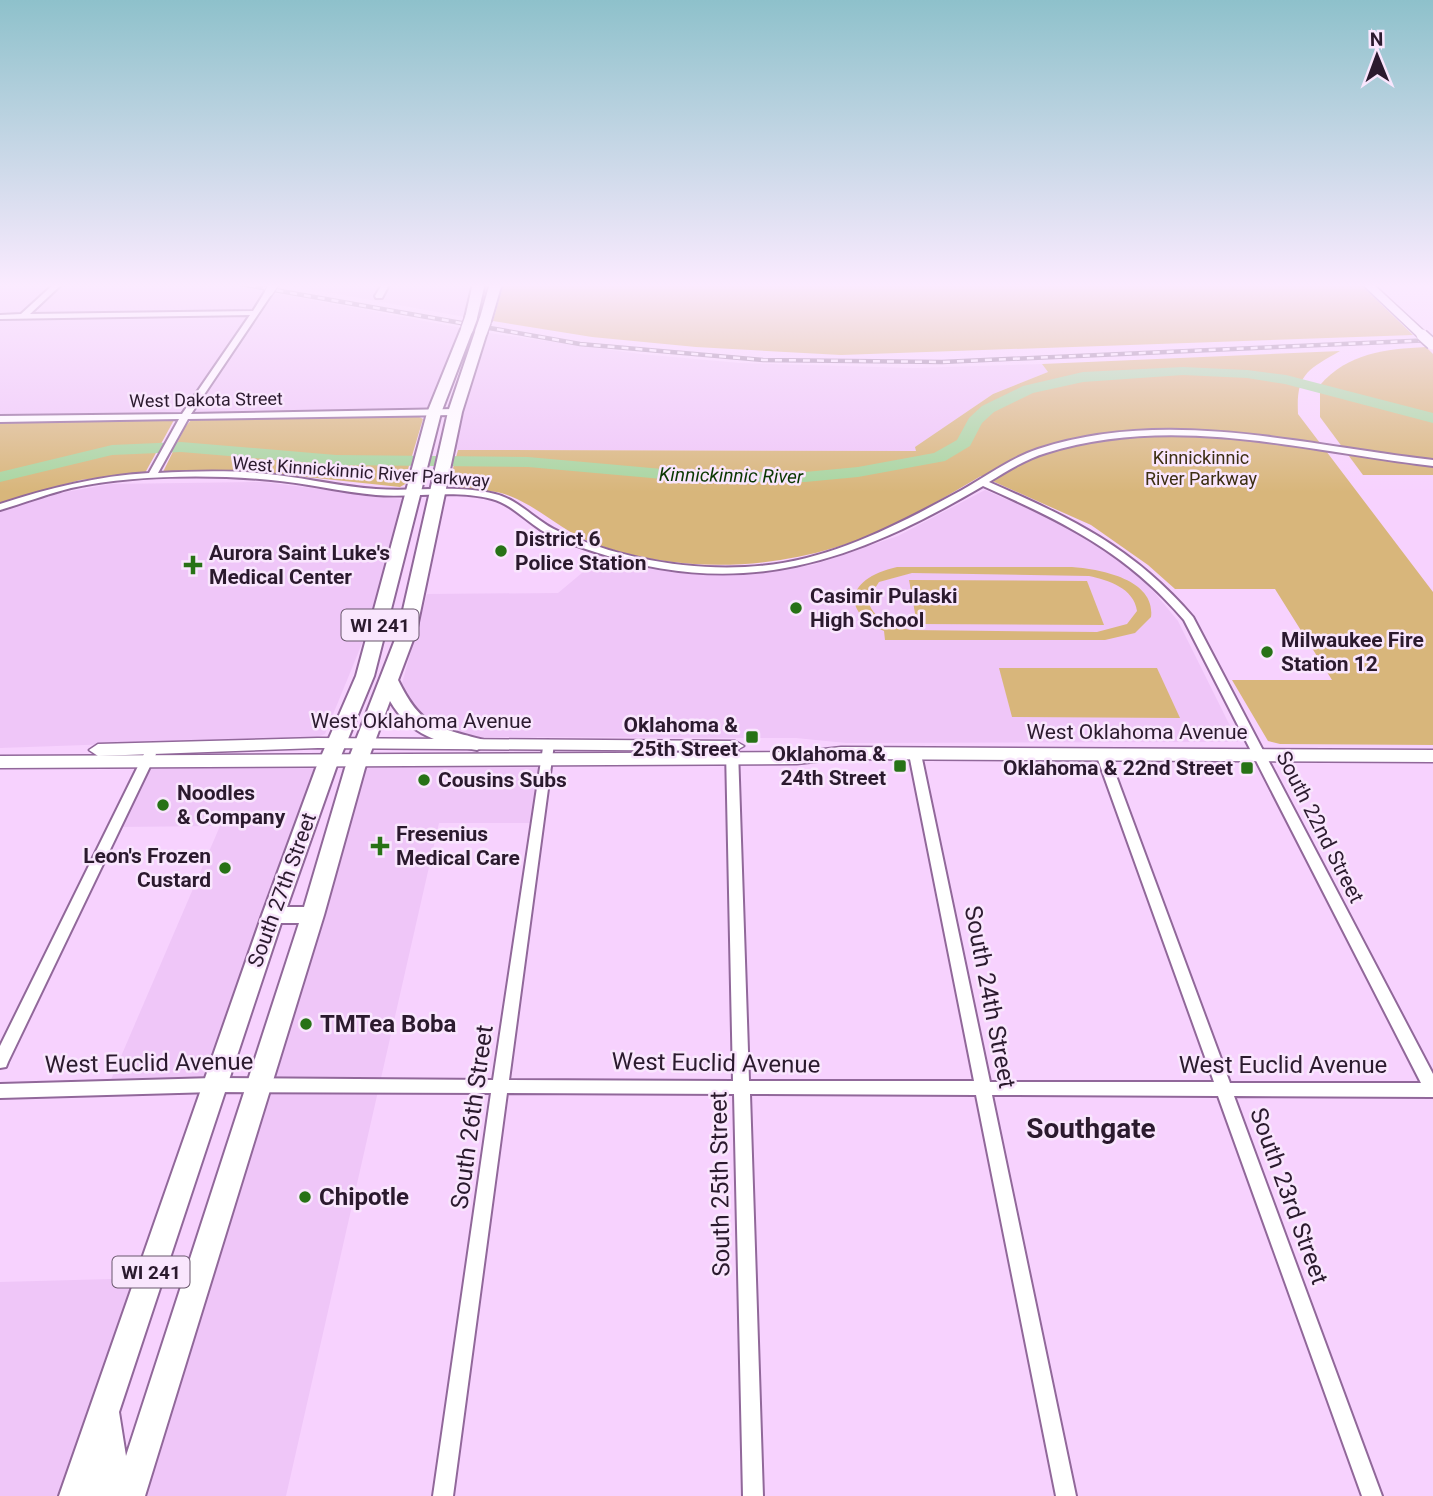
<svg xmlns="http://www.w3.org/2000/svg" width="1433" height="1496" viewBox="0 0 1433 1496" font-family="Roboto,sans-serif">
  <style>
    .built { fill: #efc6f8 }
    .green { fill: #d8b67b; fill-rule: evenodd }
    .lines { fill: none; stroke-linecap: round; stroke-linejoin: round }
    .river { fill: #a8d59f; fill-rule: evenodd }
    .street-casing { stroke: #91689a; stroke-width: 4 }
    .secondary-casing { stroke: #91689a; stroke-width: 3 }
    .primary-casing { stroke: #91689a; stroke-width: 4 }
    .street { fill: #fff; fill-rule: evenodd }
    .secondary { fill: #fff; fill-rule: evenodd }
    .primary { fill: #fff; fill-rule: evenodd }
    .rail-casing { stroke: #977c9d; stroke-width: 4.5 }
    .rail { stroke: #f9e6fd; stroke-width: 2.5; stroke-dasharray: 7; stroke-linecap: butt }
    .street-bridge-casing { stroke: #91689a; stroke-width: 10; stroke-linecap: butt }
    .secondary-bridge-casing { stroke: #91689a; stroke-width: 14; stroke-linecap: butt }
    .primary-bridge-casing { stroke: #91689a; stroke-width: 15; stroke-linecap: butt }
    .street-bridge { stroke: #fff; stroke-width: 8 }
    .secondary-bridge { stroke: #fff; stroke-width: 11 }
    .primary-bridge { stroke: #fff; stroke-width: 12 }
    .poi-dot { fill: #277216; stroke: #f9e6fd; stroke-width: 2.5 }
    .labels { text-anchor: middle; stroke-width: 5; stroke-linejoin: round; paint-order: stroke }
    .far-street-label { font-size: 18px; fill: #2b1a2e; stroke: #f9e6fd }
    .far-park-label { font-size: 18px; fill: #3c2e12; stroke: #f9e6fd }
    .far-water-label { font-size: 19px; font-style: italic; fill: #0a3802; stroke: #f9e6fd }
    .shield { fill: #f9e6fd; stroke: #69576c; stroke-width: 2 }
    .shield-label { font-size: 19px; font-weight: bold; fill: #2b1a2e }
    .poi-label { font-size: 21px; font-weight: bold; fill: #2b1a2e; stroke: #f9e6fd; text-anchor: start }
    .street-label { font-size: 21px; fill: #2b1a2e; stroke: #f9e6fd }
    .near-street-label { font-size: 24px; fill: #2b1a2e; stroke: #f9e6fd }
    .near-poi-label { font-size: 24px; font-weight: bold; fill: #2b1a2e; stroke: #f9e6fd; text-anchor: start }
    .near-quarter-label { font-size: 28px; font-weight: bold; fill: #2b1a2e; stroke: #f9e6fd }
  </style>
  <rect width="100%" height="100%" fill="#f7d2fe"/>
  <g class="built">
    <polygon points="0,283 220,283 467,329 434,413 0,419"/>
    <polygon points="275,283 479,283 471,318"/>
    <polygon points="481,332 640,354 740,363 914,368 1042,364 1048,372 993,394 916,447 916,451 458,450 449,445"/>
    <polygon points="263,482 402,499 372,619 325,734 317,737 0,748 0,511 60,493 111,484"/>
    <polygon points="985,490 1069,526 1104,547 1140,575 1178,621 1238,742 846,743 796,738 480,737 460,735 415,718 401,687 427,594 558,593 601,557 661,570 716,575 756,574 813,565 898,536"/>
    <polygon points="330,759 214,1085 107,1089 220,826 115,827 147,762"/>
    <polygon points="358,759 546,760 537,823 439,823 286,1496 129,1496"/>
    <polygon points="149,1278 75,1496 0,1496 0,1282"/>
  </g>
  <g class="green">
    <polygon points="504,283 1359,283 1413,335 841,355 696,347 592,337 493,321"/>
    <path d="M1426 347 1433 354V475H1363L1320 417V385C1348 353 1385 349 1426 347Z"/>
    <path d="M1340 351C1307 370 1296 374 1298 414L1433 592V745L1280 744 1268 741 1232 680H1332L1275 589H1175L1148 565 1091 525 981 476C955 491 929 507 903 521 808 568 694 580 593 543 562 531 540 508 510 496 493 488 460 492 449 483L458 450 916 451 915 447 993 394 1048 372 1042 364Z"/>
    <polygon points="416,415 423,419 406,476 407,483 400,487 269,473 163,472 185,427 192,419"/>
    <polygon points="174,420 145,473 80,480 0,503 0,421"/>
    <path d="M897 567H1072C1099 569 1156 579 1151 617L1135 633 1105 640H885L884 631C836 608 851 577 897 567ZM912 573 1089 576C1108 580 1134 588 1137 611L1127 624 1097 632 910 630C892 625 871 619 868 599L879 582Z"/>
    <polygon points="909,580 1087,581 1104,625 917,624"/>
    <polygon points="999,668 1157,668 1180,718 1012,717"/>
  </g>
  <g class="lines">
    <polygon class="river" points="1183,367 1247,370 1286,375 1433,413 1433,423 1285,384 1247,378 1183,375 1083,382 1033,393 994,412 982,423 970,446 945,461 858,477 805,482 696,482 528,467 336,465 181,452 112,455 0,482 0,472 112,445 181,442 336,455 528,457 696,472 805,472 858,467 934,453 957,440 969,418 982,406 1023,386 1083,372"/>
    <g class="street-casing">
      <g id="street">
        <path d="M55 283H63L30 314 253 311 266 290H272L273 292 191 414 455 409 459 412 455 415 188 419 158 473C197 471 238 470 277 475 310 479 343 487 376 489 416 492 456 484 495 494 520 500 535 521 558 531 616 557 681 570 745 567 824 564 894 527 962 490 987 476 1011 458 1038 449 1167 407 1303 445 1433 460V466C1305 451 1173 413 1046 453 1026 459 1007 471 989 482 1071 518 1133 547 1193 617L1433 1074V1097L1234 1096 1382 1496H1362L1218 1096 992 1095 1076 1496H1056L976 1095 750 1094 763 1496H743L734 1094 507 1093 453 1496H433L491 1093 214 1092 0 1098V1084L214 1078 493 1080 544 741 548 740 554 744 509 1080 733 1081 726 750 732 746 738 750 749 1081H974L909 754 915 750 921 754 990 1082H1214L1096 754 1102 750 1108 754 1230 1083H1421L1184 620C1126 552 1062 521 983 486 854 562 744 601 595 552 577 546 557 540 541 530 525 520 511 504 492 499 455 489 414 498 376 495 341 492 306 483 271 480 209 474 131 475 71 488 47 494 24 503 0 510V504C49 488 97 476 149 473L179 419 0 422V416L182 414 250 315 0 319V315L21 314Z"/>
        <polygon points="383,283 390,283 382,298 376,298 375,296"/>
        <polygon points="150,750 156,754 8,1062 6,1067 0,1068 0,1046 144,754"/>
      </g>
    </g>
    <g class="secondary-casing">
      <g id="secondary">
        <polygon points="1361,283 1372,283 1426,333 1426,337 1418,337"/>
        <polygon points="318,738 735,741 744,746 735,751 318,748 98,756 89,750 98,744"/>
        <polygon points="841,747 1433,750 1433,762 841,759 797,764 0,768 0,756 797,752"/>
      </g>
    </g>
    <g class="primary-casing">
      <g id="primary">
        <polygon points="473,283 485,283 477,318 471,322 465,318"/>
        <polygon points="490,283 502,283 491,321 485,325 479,321"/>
        <path d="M467 325 473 329 441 413 374 676 336 768 287 907H304L345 768 398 632 448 412 475 332 481 328 487 332 462 412 416 632 398 680C421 727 436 727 484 740L487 744 477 750C440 743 410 736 390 701L365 768 324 915 145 1496H59L262 915 316 768 356 676 427 413 461 329ZM281 923H299L126 1456 119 1412Z"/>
      </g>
    </g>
    <use href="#street" class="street"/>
    <use href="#secondary" class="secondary"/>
    <use href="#primary" class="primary"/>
    <g class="rail-casing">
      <polyline id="rail" points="235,283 580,344 763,360 942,362 1433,340"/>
    </g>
    <use href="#rail" class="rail"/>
    <g class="street-bridge-casing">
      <polyline id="street-bridge" points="269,292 275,283"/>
    </g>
    <g class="secondary-bridge-casing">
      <polyline id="secondary-bridge" points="1422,335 1432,344"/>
    </g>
    <g class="primary-bridge-casing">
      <g id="primary-bridge">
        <polyline points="467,329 471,318"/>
        <polyline points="481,332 485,321"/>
      </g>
    </g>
    <use href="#street-bridge" class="street-bridge"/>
    <use href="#secondary-bridge" class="secondary-bridge"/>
    <use href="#primary-bridge" class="primary-bridge"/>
  </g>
  <linearGradient id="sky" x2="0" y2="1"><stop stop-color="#8ec1cb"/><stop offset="0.58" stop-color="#fbebff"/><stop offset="1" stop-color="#fbebff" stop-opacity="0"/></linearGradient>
  <rect width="1433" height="492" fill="url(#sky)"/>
  <g class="poi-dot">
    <circle cx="501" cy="551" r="7"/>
    <path d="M189.5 554.5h7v7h7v7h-7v7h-7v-7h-7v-7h7z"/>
    <circle cx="796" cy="608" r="7"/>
    <circle cx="1267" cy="652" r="7"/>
    <rect x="745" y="730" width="14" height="14" rx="3.5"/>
    <rect x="893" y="759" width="14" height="14" rx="3.5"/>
    <rect x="1240" y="761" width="14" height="14" rx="3.5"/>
    <circle cx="424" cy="780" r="7"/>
    <circle cx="163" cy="805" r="7"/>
    <path d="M376.5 835.5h7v7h7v7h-7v7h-7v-7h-7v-7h7z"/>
    <circle cx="225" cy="868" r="7"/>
    <circle cx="306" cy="1024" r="7"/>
    <circle cx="305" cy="1197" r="7"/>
  </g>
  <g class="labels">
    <g class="far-street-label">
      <text transform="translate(206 400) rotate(-1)" y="6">West Dakota Street</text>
      <text transform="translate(361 472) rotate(4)" y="6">West Kinnickinnic River Parkway</text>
    </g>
    <g class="far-park-label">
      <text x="1201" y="464">Kinnickinnic<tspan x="1201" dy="21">River Parkway</tspan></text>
    </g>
    <g class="far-water-label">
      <text transform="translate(731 475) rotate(1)" y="7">Kinnickinnic River</text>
    </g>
    <g class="shield">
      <rect x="341.5" y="609.5" width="77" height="31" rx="5"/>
      <rect x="112.5" y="1256.5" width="77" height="31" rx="5"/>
    </g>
    <g class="shield-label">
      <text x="380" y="632">WI 241</text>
      <text x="151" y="1279">WI 241</text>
    </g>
    <g class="poi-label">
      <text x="515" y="546">District 6<tspan x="515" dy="24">Police Station</tspan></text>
      <text x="209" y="560">Aurora Saint Luke's<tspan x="209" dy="24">Medical Center</tspan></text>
      <text x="810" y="603">Casimir Pulaski<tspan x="810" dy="24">High School</tspan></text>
      <text x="1281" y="647">Milwaukee Fire<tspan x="1281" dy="24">Station 12</tspan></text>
      <text x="738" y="732" text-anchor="end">Oklahoma &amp;<tspan x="738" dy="24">25th Street</tspan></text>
      <text x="886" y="761" text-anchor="end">Oklahoma &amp;<tspan x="886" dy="24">24th Street</tspan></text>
      <text x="1233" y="775" text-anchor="end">Oklahoma &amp; 22nd Street</text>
      <text x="438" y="787">Cousins Subs</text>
      <text x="177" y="800">Noodles<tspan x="177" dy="24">&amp; Company</tspan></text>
      <text x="396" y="841">Fresenius<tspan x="396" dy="24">Medical Care</tspan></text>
      <text x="211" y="863" text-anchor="end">Leon's Frozen<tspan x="211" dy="24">Custard</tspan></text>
    </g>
    <g class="street-label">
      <text x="421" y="728">West Oklahoma Avenue</text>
      <text x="1137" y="739">West Oklahoma Avenue</text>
      <text transform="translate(1320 827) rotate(63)" y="7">South 22nd Street</text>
      <text transform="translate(282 890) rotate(-70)" y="7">South 27th Street</text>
    </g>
    <g class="near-street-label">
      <text transform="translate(990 997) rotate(79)" y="8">South 24th Street</text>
      <text transform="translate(149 1063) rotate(-1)" y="8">West Euclid Avenue</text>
      <text transform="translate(716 1063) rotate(1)" y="8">West Euclid Avenue</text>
      <text x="1283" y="1073">West Euclid Avenue</text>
      <text transform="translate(472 1117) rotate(-82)" y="8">South 26th Street</text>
      <text transform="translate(720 1184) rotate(-91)" y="8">South 25th Street</text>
      <text transform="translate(1289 1196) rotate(70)" y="8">South 23rd Street</text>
    </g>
    <g class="near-poi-label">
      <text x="320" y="1032">TMTea Boba</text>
      <text x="319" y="1205">Chipotle</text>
    </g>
    <g class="near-quarter-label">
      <text x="1091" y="1138">Southgate</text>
    </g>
  </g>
  <g transform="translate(1377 56) rotate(359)" stroke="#f9e6fd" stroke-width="5" paint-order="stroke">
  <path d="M0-5L12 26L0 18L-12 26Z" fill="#2b1a2e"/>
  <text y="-10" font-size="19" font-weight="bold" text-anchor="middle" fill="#2b1a2e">N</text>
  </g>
</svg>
